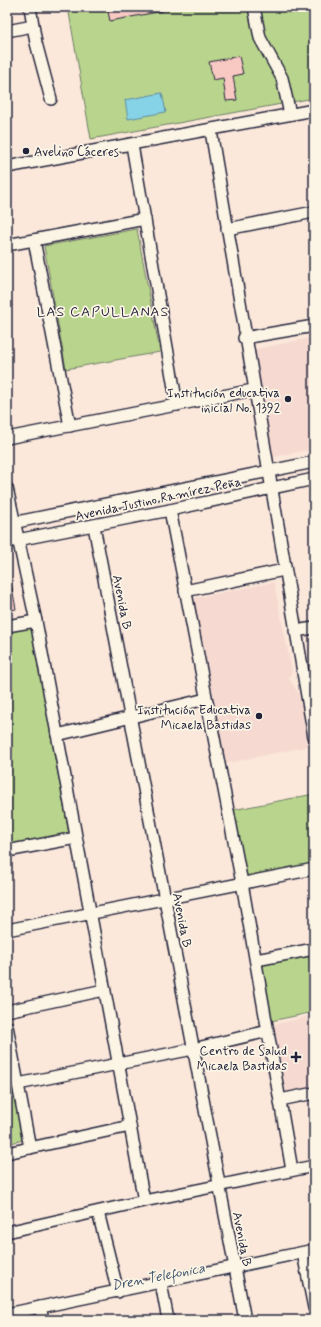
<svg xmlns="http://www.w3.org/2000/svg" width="321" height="1327" viewBox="0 0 321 1327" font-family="Mynerve,sans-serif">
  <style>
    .built { fill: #f6dad1 }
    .green { fill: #b9d58d; stroke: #6e7c64 }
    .water { fill: #86d2e6; stroke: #5e8ca2 }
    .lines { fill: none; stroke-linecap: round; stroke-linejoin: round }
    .stream { stroke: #5e8ca2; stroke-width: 3 }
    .building { fill: #f8c8c3; stroke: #22223b }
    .minor-casing { stroke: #22223b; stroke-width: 14 }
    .minor { stroke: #fcf5e5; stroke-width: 11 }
    .poi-dot { fill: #22223b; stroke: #fcf5e5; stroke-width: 1.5 }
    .labels { text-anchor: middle; stroke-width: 3.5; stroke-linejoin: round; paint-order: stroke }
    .poi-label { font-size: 13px; fill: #22223b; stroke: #fcf5e5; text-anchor: end }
    .street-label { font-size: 13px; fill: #22223b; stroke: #fcf5e5 }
    .neighbourhood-label { font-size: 14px; letter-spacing: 1px; fill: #22223b; stroke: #fcf5e5 }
    .water-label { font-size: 14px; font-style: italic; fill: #40576e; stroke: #fcf5e5 }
  </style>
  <rect width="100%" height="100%" fill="#fbe8db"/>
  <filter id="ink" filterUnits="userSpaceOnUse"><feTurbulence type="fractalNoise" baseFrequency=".025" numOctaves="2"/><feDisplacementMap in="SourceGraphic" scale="8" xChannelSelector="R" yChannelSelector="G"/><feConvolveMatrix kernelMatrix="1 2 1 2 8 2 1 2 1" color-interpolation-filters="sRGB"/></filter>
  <g filter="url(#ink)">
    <g class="built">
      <polygon points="314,337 314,449 273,457 251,350"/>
      <polygon points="274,582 292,671 289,678 299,694 309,746 223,764 189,599"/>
      <polygon points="314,1015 314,1089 287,1095 272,1025"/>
    </g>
    <g class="green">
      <polygon points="68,7 314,7 314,98 91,139"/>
      <polygon points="137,229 160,352 66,369 44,246"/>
      <polygon points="31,626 69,834 7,845 7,631"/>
      <polygon points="314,794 314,865 246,877 233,810"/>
      <polygon points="314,954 314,1012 271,1021 261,965"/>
      <polygon points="7,1046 27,1139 7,1144"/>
    </g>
    <polygon class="water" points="162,93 166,112 128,119 125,100"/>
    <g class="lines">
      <g class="stream">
        <polyline points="307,1257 314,1256"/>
        <polyline points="242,1271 301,1258"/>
        <polyline points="220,1275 233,1273"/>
      </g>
    </g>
    <g class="building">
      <polygon points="107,7 163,7 163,11 110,21"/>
      <polygon points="239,56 243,74 233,76 237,100 226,101 223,78 213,80 209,62"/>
      <polygon points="7,582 11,582 16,609 7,611"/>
    </g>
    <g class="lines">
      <g class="minor-casing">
        <g id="minor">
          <polyline points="30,7 36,43 51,99"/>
          <polyline points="254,7 260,38 282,78 290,114"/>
          <polyline points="7,31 33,26"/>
          <path d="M211 131C244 333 278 535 314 737"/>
          <polyline points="132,145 177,405"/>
          <polyline points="7,167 314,110"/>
          <polyline points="227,229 314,212"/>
          <polyline points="34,240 70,426"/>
          <polyline points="7,245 145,219"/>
          <polyline points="244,338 314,326"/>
          <polyline points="7,438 253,390"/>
          <polyline points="7,488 36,621 144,1201"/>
          <polyline points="170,510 242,883 292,1170"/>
          <polyline points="7,524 314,462"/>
          <polyline points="94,526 245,1320"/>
          <polyline points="7,542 170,510 314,479"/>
          <polyline points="185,591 284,570"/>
          <polyline points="7,626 36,621"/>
          <polyline points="295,631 314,628"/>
          <polyline points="57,735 206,699"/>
          <polyline points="7,851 76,838"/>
          <polyline points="7,930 314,869"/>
          <polyline points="256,960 314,949"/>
          <polyline points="7,1011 104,990"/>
          <polyline points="7,1026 30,1148"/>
          <polyline points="18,1084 193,1049 268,1031"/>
          <polyline points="280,1100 314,1093"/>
          <polyline points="7,1153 130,1126"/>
          <polyline points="98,1212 118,1292"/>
          <polyline points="7,1232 144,1201 314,1166"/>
          <polyline points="303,1253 314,1308"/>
          <polyline points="161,1283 168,1320"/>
          <polyline points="40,1307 43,1320"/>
          <polyline points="7,1314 314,1250"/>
        </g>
      </g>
      <use href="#minor" class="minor"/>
    </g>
  </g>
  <g class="poi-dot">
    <circle cx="26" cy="151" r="4"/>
    <circle cx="288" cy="399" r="4"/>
    <circle cx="259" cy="716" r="4"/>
    <path d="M294 1051h4v4h4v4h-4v4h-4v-4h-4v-4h4z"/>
  </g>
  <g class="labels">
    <g class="poi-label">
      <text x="34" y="156" text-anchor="start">Avelino Cáceres</text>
      <text x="280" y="397">Institución educativa<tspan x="280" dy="15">inicial No. 1392</tspan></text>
      <text x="251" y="714">Institución Educativa<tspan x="251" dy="15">Micaela Bastidas</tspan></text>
      <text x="287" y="1055">Centro de Salud<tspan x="287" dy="15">Micaela Bastidas</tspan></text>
    </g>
    <g class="street-label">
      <text transform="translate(158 498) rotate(-12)" y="5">Avenida Justino Ramírez Peña</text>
      <text transform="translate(123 602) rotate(79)" y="5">Avenida B</text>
      <text transform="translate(183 920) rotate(79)" y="5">Avenida B</text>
      <text transform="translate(243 1239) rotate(79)" y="5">Avenida B</text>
    </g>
    <g class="neighbourhood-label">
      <text x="103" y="316">LAS CAPULLANAS</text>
    </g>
    <g class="water-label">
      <text transform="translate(158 1276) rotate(-11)" y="5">Dren Telefonica</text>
    </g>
  </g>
  <rect width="321" height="1327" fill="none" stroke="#fcf5e5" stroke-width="24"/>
  <rect x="12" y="12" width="297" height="1303" fill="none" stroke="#22223b" stroke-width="1.5" filter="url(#ink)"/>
</svg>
